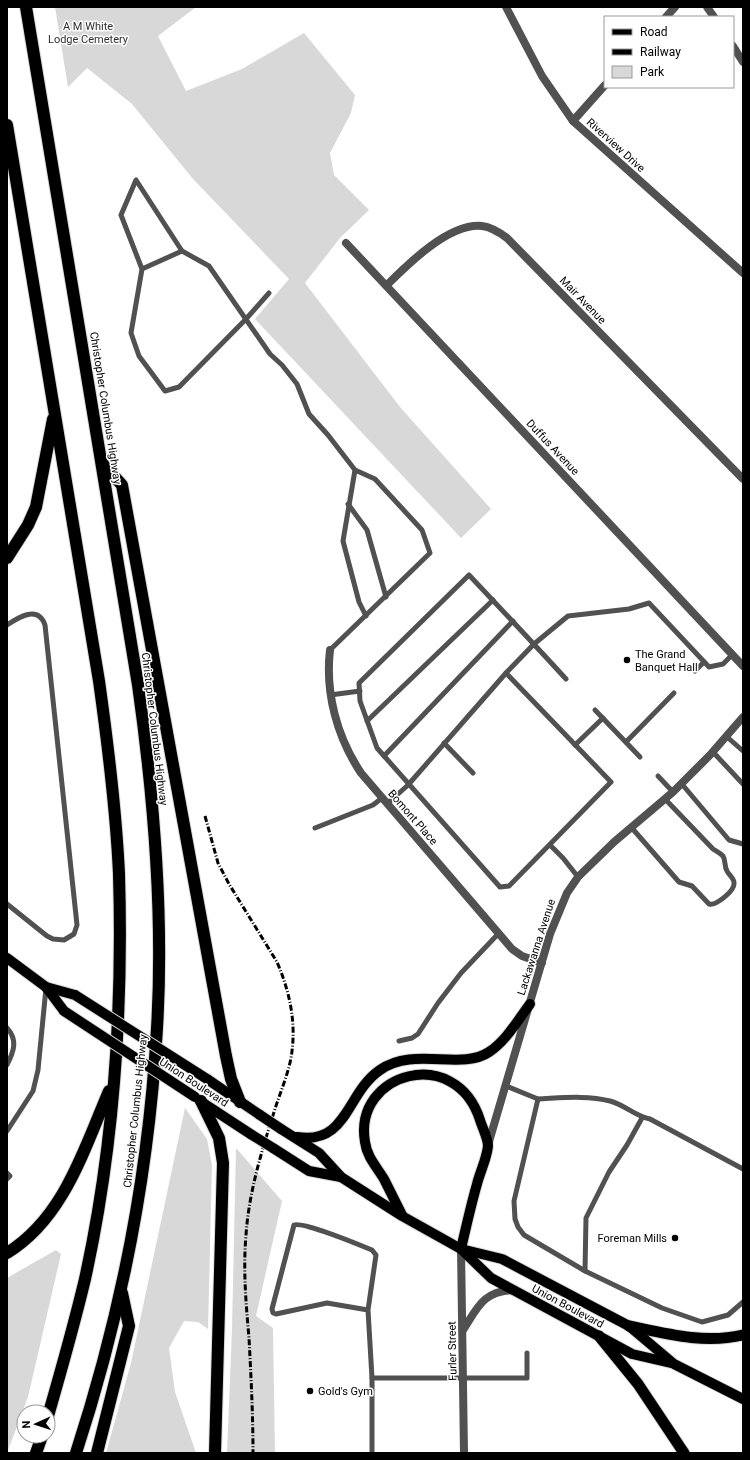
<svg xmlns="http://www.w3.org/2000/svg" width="750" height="1460" viewBox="0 0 750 1460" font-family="Roboto,sans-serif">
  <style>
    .green { fill: #d8d8d8 }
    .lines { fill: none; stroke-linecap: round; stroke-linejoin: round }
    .primary-casing { stroke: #dbdbdb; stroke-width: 12 }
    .trunk-casing { stroke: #dbdbdb; stroke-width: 13 }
    .motorway-casing { stroke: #dbdbdb; stroke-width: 14 }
    .service { stroke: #515151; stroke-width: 5 }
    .minor { stroke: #515151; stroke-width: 8 }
    .tertiary { stroke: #515151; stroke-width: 8 }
    .primary { stroke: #000; stroke-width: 10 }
    .trunk { stroke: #000; stroke-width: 11 }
    .motorway { stroke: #000; stroke-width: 12 }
    .rail { stroke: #000; stroke-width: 3; stroke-dasharray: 6 2 1 2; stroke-linecap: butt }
    .primary-bridge-casing { stroke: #dbdbdb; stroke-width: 12; stroke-linecap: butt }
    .primary-bridge { stroke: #000; stroke-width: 10 }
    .poi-dot { fill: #000; stroke: #fff; stroke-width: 1.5 }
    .labels { text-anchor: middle; stroke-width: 3; stroke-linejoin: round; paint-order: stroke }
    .park-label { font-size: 11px; fill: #2f2f2f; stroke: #fff }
    .street-label { font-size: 11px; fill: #000; stroke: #fff }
    .poi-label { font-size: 11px; fill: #000; stroke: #fff; text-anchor: start }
  </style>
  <rect width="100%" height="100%" fill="#fff"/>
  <g class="green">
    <polygon points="55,7 196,7 158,36 186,91 242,69 304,33 355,95 351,113 330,153 334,175 369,210 340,238 305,283 400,407 491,509 461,538 255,319 289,279 193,179 132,104 87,68 68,87"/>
    <polygon points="185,1108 207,1139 212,1165 208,1329 198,1322 184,1321 169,1348 175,1392 196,1453 106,1453 131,1363"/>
    <polygon points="236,1148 282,1201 256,1316 273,1328 275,1453 227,1453 232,1329"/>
    <polygon points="56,1250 61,1254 28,1397 7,1453 7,1278"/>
  </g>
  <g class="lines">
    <g class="primary-casing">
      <g id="primary">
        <polyline points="7,958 46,987 64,1011"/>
        <polyline points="46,987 75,995"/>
        <polyline points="207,1079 260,1115"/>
        <polyline points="200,1101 252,1135"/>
        <polyline points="281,1129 319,1153 341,1177 402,1216 461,1249 502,1259 629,1326 674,1364 743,1399"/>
        <path d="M297 1137C348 1145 346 1093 380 1070 414 1046 461 1071 489 1052 506 1041 518 1020 530 1004"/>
        <polyline points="273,1148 309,1171 341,1177"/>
        <path d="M402 1215C396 1203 390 1191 384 1179 376 1166 367 1157 365 1142 353 1072 456 1044 480 1120 482 1127 488 1138 488 1146 487 1158 480 1172 477 1184 471 1205 466 1227 461 1249"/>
        <polyline points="461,1249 491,1278 632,1354 671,1363"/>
      </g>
    </g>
    <g class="trunk-casing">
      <g id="trunk">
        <path d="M629 1326C667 1334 704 1344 743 1335"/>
        <polyline points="599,1336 638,1384 684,1453"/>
      </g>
    </g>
    <g class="motorway-casing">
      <g id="motorway">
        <path d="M26 7 138 685C154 798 164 913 157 1028 149 1173 121 1315 76 1453"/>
        <path d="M7 125 99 681C108 745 116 809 119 874 123 1009 114 1147 85 1279 74 1325 61 1371 48 1416"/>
        <polyline points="102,463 122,485 226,1056 231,1079 240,1102"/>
        <polyline points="7,558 28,525 36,507 53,419"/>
        <polyline points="201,1101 219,1138 223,1163 215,1453"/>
        <path d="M7 1253C64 1218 84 1149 109 1091"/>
        <polyline points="36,1453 42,1436"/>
        <polyline points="97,1453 129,1326 122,1293"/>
      </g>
    </g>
    <g class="service">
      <polyline points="182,251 209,266 270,354 282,365 297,384 309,414 328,435 355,470 375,479 422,530 430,553 330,650"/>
      <polyline points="142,269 182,251 136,180 121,215 142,269 131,333 139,356 165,391 179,387 246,319 269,293"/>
      <polyline points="355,470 343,541 359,602 366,616"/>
      <polyline points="348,504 367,530 386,597"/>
      <path d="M7 625C19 617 38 605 45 625L77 925 74 934 64 940 53 939 47 936 7 904"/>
      <polyline points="695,671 704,662"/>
      <path d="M566 679C534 644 502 610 469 575L359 683 360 701 377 748 500 887 509 886 611 782 506 673 534 644 568 616 629 609 649 603 709 667 723 664 732 655"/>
      <polyline points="330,695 360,691"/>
      <polyline points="595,710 640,757"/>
      <polyline points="367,721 493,600"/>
      <polyline points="726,736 743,751"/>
      <polyline points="626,742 674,693"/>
      <polyline points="444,743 473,773"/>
      <polyline points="575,745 603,718"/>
      <polyline points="712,751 743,784"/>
      <polyline points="384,756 513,621"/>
      <polyline points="658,776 673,792"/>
      <polyline points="681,783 729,840 743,844"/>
      <polyline points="387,804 408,785 506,673"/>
      <path d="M631 827 679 882 692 886 709 904C716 906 734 891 734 884 735 879 729 875 727 871 724 866 726 861 723 856 720 853 716 851 713 849L665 799"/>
      <polyline points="315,828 373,805 382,798"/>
      <polyline points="550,845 563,858 578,877"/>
      <path d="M7 1028C18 1040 14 1051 7 1065"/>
      <polyline points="399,1041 412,1038 418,1034 438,1003 461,973 499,933"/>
      <polyline points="506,1086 538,1099 514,1201 515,1219 518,1227 524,1235 585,1271 662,1308 702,1322 728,1315 743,1302"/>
      <path d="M538 1099C561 1098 587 1095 610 1101 625 1105 635 1116 650 1119L743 1169"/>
      <polyline points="7,1131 33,1091 38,1070 46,988"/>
      <polyline points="7,1173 10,1176 7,1179"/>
      <polyline points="585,1271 586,1218 609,1172 627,1145 642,1118"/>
      <path d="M368 1310 327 1303 276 1314 273 1313 272 1309 294 1225C302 1221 360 1245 372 1250L376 1255 368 1310 372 1378V1453"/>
      <polyline points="372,1378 527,1378 527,1353"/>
    </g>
    <g class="minor">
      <polyline points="707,7 714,17"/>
      <polyline points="666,17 675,7"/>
      <polyline points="733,46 743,62"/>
      <polyline points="573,121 605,85"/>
      <polyline points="346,243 743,666"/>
      <path d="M387 285C408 264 449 223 482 226 491 227 499 232 507 238L743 479"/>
      <path d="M330 650C325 693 337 737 361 773L512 949 522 956 542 963"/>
    </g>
    <g class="tertiary">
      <polyline points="506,7 542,76 573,121 743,273"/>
      <polyline points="488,1145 550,934 567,893 578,877 614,842 673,792 710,755 743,717"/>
      <polyline points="461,1249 464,1453"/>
      <path d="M463 1330C478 1307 483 1291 514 1290"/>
    </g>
    <use href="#primary" class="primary"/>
    <use href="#trunk" class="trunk"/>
    <use href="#motorway" class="motorway"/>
    <path class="rail" d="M205 816 218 863 229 884 277 962C289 990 296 1020 292 1051 290 1070 281 1090 275 1109 262 1150 249 1191 246 1235 243 1270 246 1304 249 1338 251 1376 253 1415 253 1453"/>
    <g class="primary-bridge-casing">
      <g id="primary-bridge">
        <polyline points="75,995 207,1079"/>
        <polyline points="64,1011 195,1097"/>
        <polyline points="260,1115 281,1129"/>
        <polyline points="252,1135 273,1148"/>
      </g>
    </g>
    <use href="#primary-bridge" class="primary-bridge"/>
  </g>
  <g class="poi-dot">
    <circle cx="627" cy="660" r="4"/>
    <circle cx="675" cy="1238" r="4"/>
    <circle cx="310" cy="1391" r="4"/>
  </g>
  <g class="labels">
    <g class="park-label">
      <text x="88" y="30">A M White<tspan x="88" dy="13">Lodge Cemetery</tspan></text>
    </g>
    <g class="street-label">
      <text transform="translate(616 145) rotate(42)" y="4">Riverview Drive</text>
      <text transform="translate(583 300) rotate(46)" y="4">Mair Avenue</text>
      <text transform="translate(106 408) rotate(81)" y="4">Christopher Columbus Highway</text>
      <text transform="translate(553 447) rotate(47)" y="4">Duffus Avenue</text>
      <text transform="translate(155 729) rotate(83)" y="4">Christopher Columbus Highway</text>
      <text transform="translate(413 817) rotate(49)" y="4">Bomont Place</text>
      <text transform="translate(536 947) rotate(-72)" y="4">Lackawanna Avenue</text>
      <text transform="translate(194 1082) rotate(33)" y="4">Union Boulevard</text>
      <text transform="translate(135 1111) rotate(-84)" y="4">Christopher Columbus Highway</text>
      <text transform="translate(568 1306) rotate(28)" y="4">Union Boulevard</text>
      <text transform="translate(452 1351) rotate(-91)" y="4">Furler Street</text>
    </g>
    <g class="poi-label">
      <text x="635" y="658">The Grand<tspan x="635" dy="13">Banquet Hall</tspan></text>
      <text x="667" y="1242" text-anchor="end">Foreman Mills</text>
      <text x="318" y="1395">Gold's Gym</text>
    </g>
  </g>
  <rect width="750" height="1460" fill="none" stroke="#000000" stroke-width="16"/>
  <rect x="604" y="16" width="130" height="72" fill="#ffffff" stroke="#999999"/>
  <rect x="612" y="29" width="20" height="6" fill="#000000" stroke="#999999"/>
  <text x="640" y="36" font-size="12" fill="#000000">Road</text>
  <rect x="612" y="49" width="20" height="6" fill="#000000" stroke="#999999"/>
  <text x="640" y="56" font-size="12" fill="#000000">Railway</text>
  <rect x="612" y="66" width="20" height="12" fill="#d8d8d8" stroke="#999999"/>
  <text x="640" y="76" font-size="12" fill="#000000">Park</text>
  <g transform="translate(36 1424) rotate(267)"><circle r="19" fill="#ffffff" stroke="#999999"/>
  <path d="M0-3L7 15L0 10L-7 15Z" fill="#000000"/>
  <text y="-6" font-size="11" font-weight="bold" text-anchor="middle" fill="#000000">N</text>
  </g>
</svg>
